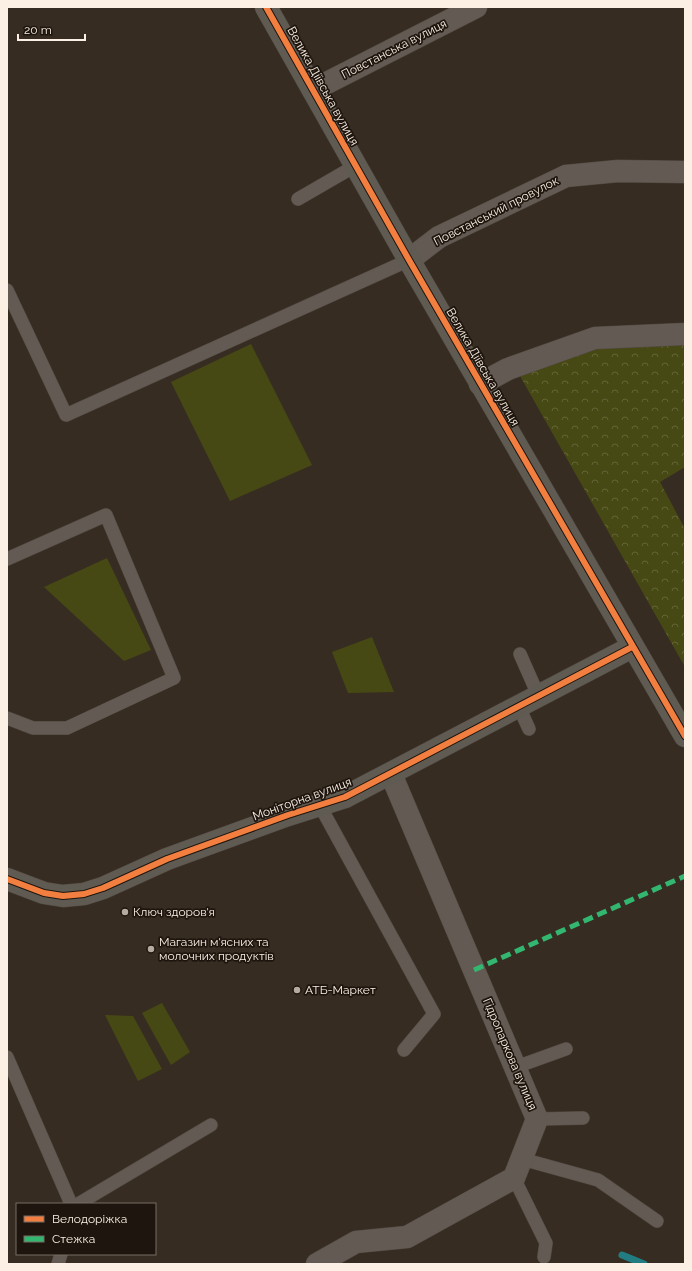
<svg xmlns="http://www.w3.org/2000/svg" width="692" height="1271" viewBox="0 0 692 1271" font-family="Raleway,sans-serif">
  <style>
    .green { fill: #474914 }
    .forest { fill: url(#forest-crowns) }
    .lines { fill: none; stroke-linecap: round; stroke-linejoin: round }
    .stream { stroke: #227d82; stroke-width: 7 }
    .lane-casing { stroke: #514840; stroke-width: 14 }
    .street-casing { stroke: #514840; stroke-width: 23 }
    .secondary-casing { stroke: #514840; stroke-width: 23 }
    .lane { stroke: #625a53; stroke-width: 13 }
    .street { stroke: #625a53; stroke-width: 22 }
    .secondary { stroke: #5f5b53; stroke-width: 22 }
    .quiet { stroke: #33b770; stroke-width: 5; stroke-dasharray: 10 5; stroke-linecap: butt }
    .cycleway-casing { stroke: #1e160e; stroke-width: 8 }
    .cycleway { stroke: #f27e40; stroke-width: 6 }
    .poi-dot { fill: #b7aba1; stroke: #1e160e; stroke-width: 1.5 }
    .labels { text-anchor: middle; stroke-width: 3.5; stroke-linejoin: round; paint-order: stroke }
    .street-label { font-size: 12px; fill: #fcf0e5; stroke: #1e160e }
    .poi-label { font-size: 12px; fill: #fcf0e5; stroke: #1e160e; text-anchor: start }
  </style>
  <defs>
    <pattern id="forest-crowns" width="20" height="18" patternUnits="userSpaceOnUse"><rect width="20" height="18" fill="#474914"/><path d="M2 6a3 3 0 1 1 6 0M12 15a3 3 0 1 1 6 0" fill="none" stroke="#626436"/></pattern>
  </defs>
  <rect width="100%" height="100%" fill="#362c22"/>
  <g class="green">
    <polygon points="251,344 312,465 230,501 171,382"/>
    <polygon points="107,558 151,650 124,661 44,587"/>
    <polygon points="372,637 394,692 348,693 332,652"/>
    <polygon points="162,1003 190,1052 171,1065 142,1013"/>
    <polygon points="105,1015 133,1016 162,1069 138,1081"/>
  </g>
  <polygon class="forest" points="685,344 685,467 660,482 685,529 685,667 520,376 599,347"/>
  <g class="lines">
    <polyline class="stream" points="622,1255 644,1264"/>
    <g class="lane-casing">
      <g id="lane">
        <polyline points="298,199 355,166"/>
        <polyline points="7,290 66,415 409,260"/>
        <polyline points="7,559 106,515 174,678 67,728 33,728 7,718"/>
        <polyline points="520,654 539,697"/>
        <polyline points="519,707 529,729"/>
        <polyline points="319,804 434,1014 404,1050"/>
        <polyline points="7,1057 71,1204"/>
        <polyline points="516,1067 566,1049"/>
        <polyline points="537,1119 583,1118"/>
        <polyline points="522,1159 598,1180 657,1221"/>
        <polyline points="514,1178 546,1243 544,1257"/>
        <polyline points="78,1204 211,1125"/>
        <polyline points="58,1264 61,1254"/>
      </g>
    </g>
    <g class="street-casing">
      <g id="street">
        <polyline points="313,90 476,7"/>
        <polyline points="409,260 439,237 566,176 618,171 685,172"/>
        <polyline points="480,384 508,369 595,338 685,334"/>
        <polyline points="317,1264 356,1242 407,1237 514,1178 537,1119 391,774"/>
      </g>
    </g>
    <g class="secondary-casing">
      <g id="secondary">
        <polyline points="266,7 409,260 685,736"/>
        <polyline points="7,879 44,893 63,896 84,894 103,888 167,859 288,815 345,797 632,647"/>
      </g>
    </g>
    <use href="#lane" class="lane"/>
    <use href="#street" class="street"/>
    <use href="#secondary" class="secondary"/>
    <polyline class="quiet" points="474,970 685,876"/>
    <g class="cycleway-casing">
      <g id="cycleway">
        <polyline points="266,7 409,260 685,736"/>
        <polyline points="7,879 44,893 63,896 84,894 103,888 167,859 288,815 345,797 632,647"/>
      </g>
    </g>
    <use href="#cycleway" class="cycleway"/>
  </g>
  <g class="poi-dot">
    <circle cx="125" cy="912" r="4"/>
    <circle cx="151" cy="949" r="4"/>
    <circle cx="297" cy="990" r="4"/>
  </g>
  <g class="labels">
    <g class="street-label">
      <text transform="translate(394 49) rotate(-27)" y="4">Повстанська вулиця</text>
      <text transform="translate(323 86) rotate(61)" y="4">Велика Діївська вулиця</text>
      <text transform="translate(496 211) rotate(-27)" y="4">Повстанський провулок</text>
      <text transform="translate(483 367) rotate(60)" y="4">Велика Діївська вулиця</text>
      <text transform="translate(302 799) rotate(-20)" y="4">Моніторна вулиця</text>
      <text transform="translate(510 1054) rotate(67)" y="4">Гідропаркова вулиця</text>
    </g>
    <g class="poi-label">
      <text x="133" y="916">Ключ здоров'я</text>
      <text x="159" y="946">Магазин м'ясних та<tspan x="159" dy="14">молочних продуктів</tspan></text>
      <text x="305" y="994">АТБ-Маркет</text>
    </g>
  </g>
  <rect width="692" height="1271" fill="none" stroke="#fcf0e5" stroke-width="16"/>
  <rect x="16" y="1203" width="140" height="52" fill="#1e160e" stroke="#776d64"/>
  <rect x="24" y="1216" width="20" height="6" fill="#f27e40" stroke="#776d64"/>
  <text x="52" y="1223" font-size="12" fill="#fcf0e5">Велодоріжка</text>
  <rect x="24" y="1236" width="20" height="6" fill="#33b770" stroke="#776d64"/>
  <text x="52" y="1243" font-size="12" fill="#fcf0e5">Стежка</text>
  <path d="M18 34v6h67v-6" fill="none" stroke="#fcf0e5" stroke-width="2"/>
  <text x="24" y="34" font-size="12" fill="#fcf0e5" stroke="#1e160e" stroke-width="3" paint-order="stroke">20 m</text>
</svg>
